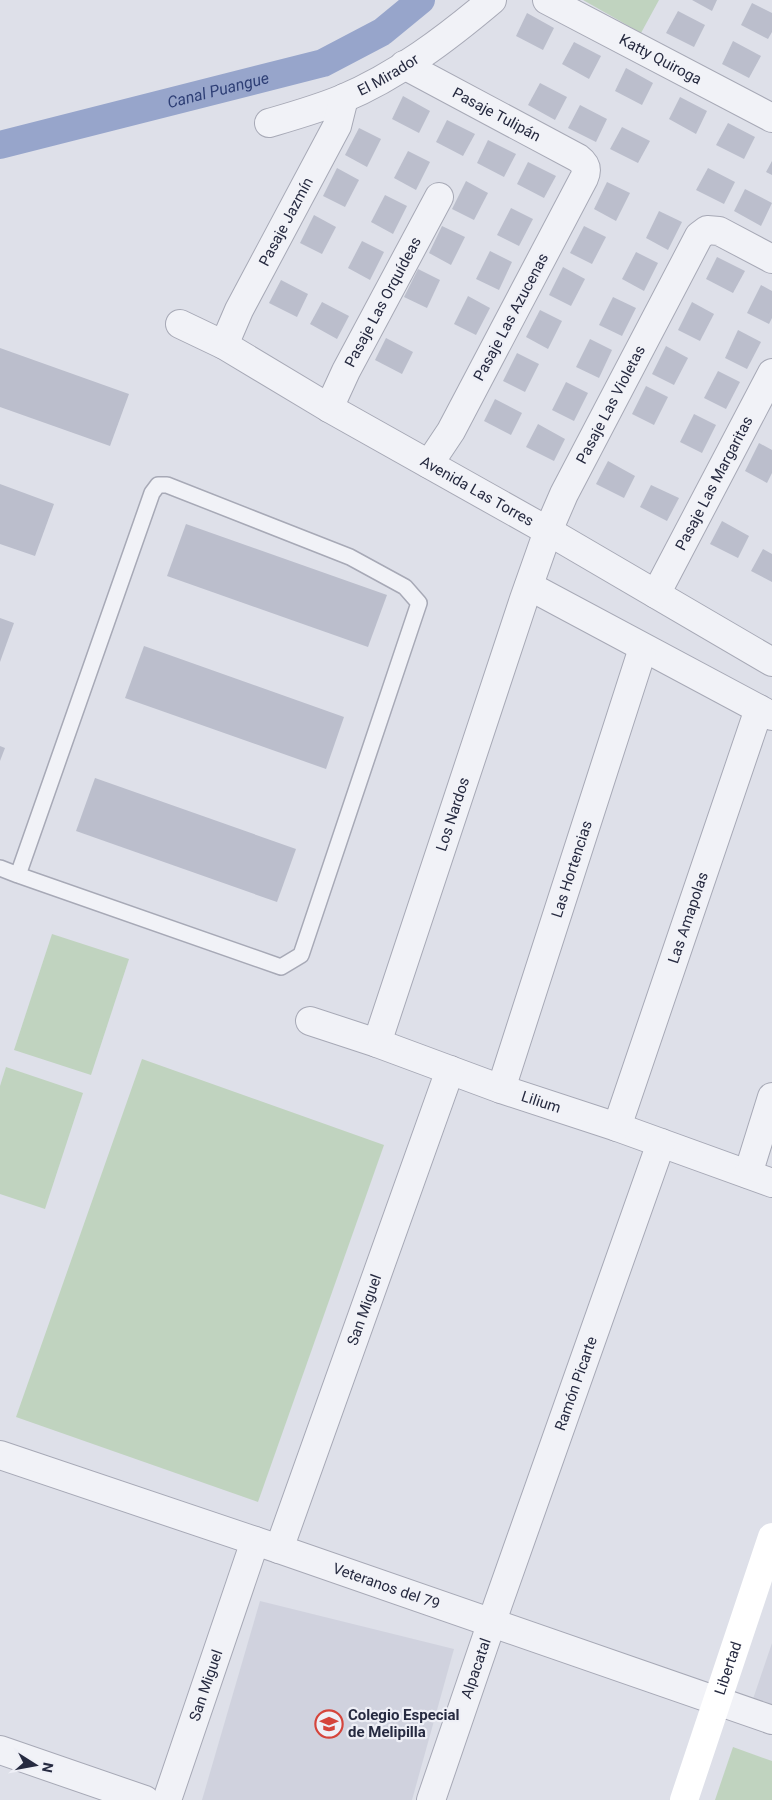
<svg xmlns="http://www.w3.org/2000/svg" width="772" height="1800" viewBox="0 0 772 1800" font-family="Roboto,sans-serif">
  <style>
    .built { fill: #d0d2de }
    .green { fill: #c0d3bf }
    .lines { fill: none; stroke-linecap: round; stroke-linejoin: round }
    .canal { stroke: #97a5cb; stroke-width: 28 }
    .building { fill: #bbbecc }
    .lane-casing { stroke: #a7a9b6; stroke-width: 18 }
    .street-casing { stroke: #a7a9b6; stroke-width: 30 }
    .lane { stroke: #f1f2f7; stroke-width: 15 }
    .street { stroke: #f1f2f7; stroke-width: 28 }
    .secondary { stroke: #fff; stroke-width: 28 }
    .labels { text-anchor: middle; stroke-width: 4.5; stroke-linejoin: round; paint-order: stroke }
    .street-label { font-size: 15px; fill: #262a40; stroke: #eeeff6 }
    .poi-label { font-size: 15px; font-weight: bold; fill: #262a40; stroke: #eeeff6; text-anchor: start }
    .water-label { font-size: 16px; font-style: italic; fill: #2e3f76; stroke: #eeeff6 }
  </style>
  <rect width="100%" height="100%" fill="#dee0e9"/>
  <g class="built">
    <polygon points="260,1601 454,1649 412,1800 202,1800"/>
    <polygon points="772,1643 772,1705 753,1699"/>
  </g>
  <g class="green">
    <polygon points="583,0 659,0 641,33"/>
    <polygon points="52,934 129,959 91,1075 14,1050"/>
    <polygon points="142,1059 384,1145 258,1502 16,1417"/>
    <polygon points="6,1067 83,1093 45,1209 0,1194 0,1086"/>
    <polygon points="733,1747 772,1761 772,1800 715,1800"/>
  </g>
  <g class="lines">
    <path class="canal" id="s1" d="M0 145 323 63 382 32 421 0"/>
  </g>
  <g class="building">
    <polygon points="692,0 717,0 712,11"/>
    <polygon points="752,3 772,13 772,32 768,39 741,25"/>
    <polygon points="678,11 705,25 694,47 666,33"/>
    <polygon points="527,13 554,28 543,50 516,36"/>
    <polygon points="733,41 761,56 749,78 722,64"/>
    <polygon points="574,42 601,56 589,79 562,64"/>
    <polygon points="626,68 653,83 642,105 615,91"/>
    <polygon points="540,83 567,97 555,120 528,105"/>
    <polygon points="403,96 430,111 419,133 392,119"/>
    <polygon points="680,97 707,111 696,134 669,119"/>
    <polygon points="580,105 607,119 596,142 568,128"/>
    <polygon points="447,120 475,134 463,156 436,142"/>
    <polygon points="728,123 755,137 744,159 716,145"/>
    <polygon points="622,127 650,141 638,163 610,149"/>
    <polygon points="359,128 381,139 367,167 345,155"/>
    <polygon points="488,140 516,154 504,177 477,163"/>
    <polygon points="408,151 430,162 416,190 394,178"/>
    <polygon points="772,161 772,175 766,172"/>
    <polygon points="528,162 556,176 544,198 517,184"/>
    <polygon points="337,168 359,180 345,207 323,196"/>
    <polygon points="708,168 735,182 724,204 696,190"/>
    <polygon points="466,181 488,193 474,220 452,209"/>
    <polygon points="607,182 630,193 616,221 594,209"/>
    <polygon points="745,189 772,203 761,226 734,211"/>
    <polygon points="385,195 407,206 393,234 371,222"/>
    <polygon points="511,208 533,219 519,246 497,235"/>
    <polygon points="659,211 682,222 668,250 646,238"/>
    <polygon points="314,215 336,227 322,254 300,243"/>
    <polygon points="442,226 465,237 451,265 429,253"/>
    <polygon points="584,226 606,237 592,264 570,253"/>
    <polygon points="362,241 384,252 370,280 348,268"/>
    <polygon points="490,251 512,262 499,290 476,279"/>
    <polygon points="636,252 658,263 644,291 622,279"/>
    <polygon points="717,257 745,271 733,293 706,279"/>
    <polygon points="563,267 585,279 571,306 549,295"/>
    <polygon points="418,269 440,280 427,308 404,297"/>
    <polygon points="281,280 308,294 297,317 269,303"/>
    <polygon points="761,285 772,291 772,318 769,324 747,313"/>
    <polygon points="468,296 490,308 476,335 454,324"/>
    <polygon points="613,297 636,308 622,336 599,325"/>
    <polygon points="322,302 349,316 337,339 310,324"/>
    <polygon points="692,302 714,314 700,341 678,330"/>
    <polygon points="540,310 562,321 548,349 526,337"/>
    <polygon points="738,330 761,342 747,369 725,358"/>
    <polygon points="386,338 413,352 402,374 375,360"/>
    <polygon points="590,339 612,350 599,378 576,367"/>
    <polygon points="666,346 688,358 674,385 652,374"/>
    <polygon points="0,348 129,394 110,446 0,407"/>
    <polygon points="517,353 539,364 525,392 503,381"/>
    <polygon points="718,371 740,382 726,409 704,398"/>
    <polygon points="566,382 588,393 574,421 552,410"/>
    <polygon points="646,386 668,397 654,425 632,414"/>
    <polygon points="495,399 522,413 511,435 484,421"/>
    <polygon points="694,414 716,425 702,453 680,442"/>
    <polygon points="538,424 565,439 554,461 526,447"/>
    <polygon points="759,443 772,450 772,473 767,483 745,471"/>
    <polygon points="608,461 635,476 624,498 596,484"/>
    <polygon points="0,484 54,504 35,556 0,544"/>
    <polygon points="651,485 679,498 667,521 640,507"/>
    <polygon points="722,521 749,536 738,558 710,544"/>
    <polygon points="186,524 387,595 368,647 167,576"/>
    <polygon points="763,549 772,554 772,582 751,571"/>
    <polygon points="0,618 14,623 0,662"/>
    <polygon points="144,646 344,717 326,769 125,698"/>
    <polygon points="0,746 5,748 0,761"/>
    <polygon points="95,778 296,849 277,902 76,831"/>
  </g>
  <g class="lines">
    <g class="lane-casing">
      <polyline id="lane" points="0,868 18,875 281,967 301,955 419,603 405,587 350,557 167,485 158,485 152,493 18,875"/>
    </g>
    <g class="street-casing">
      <g id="street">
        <path id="s2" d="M547 0 772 118"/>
        <path id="s3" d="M404 65 578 158C586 164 588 169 584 178L451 431 429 464"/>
        <path id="s4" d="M269 123C293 116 318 109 342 99 397 76 447 38 492 0"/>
        <path id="s5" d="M180 324 224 345 329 408 548 531 772 662"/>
        <path id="s6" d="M224 345 239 310 337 126 344 98"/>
        <path id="s7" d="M329 408 346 371 439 197"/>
        <polyline points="529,586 772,716"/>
        <path id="s8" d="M656 594 772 373"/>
        <path id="s9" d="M310 1021 377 1043 501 1089 617 1127 772 1183"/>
        <path id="s10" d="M377 1043 524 599 548 531 564 494 699 236 707 230 719 231 772 259"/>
        <path id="s11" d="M501 1089 643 648"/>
        <path id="s12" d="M617 1127 759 709"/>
        <polyline points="748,1174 772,1097"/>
        <path id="s13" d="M0 1455 279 1549 772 1720"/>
        <path id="s14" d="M279 1549 450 1070"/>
        <polyline points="0,1750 145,1800"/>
        <path id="s15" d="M167 1800 255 1541"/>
        <path id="s16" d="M431 1800 498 1604 661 1143"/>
      </g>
    </g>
    <use href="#lane" class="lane"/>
    <use href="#street" class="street"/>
    <path class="secondary" id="s17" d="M684 1800 772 1537"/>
  </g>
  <defs>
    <g id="school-ring" transform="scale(1.4375)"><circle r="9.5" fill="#eeeff6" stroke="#d5443b" stroke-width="1.5"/><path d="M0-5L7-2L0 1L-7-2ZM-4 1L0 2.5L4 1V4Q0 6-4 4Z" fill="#d5443b"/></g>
  </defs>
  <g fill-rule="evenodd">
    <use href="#school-ring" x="329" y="1724"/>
  </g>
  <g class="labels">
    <g class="street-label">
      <text dy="5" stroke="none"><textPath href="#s2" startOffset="128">Katty Quiroga</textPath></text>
      <text dy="5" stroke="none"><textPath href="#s4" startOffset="129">El Mirador</textPath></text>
      <text dy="5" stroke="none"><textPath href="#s3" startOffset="105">Pasaje Tulipán</textPath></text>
      <text dy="5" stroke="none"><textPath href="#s6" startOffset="138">Pasaje Jazmín</textPath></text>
      <text dy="5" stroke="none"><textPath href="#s7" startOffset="119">Pasaje Las Orquídeas</textPath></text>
      <text transform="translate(511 317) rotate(-62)" y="5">Pasaje Las Azucenas</text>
      <text dy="5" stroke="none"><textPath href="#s10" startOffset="681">Pasaje Las Violetas</textPath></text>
      <text dy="5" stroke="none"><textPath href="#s8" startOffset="125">Pasaje Las Margaritas</textPath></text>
      <text dy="5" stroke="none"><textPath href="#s5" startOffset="341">Avenida Las Torres</textPath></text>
      <text dy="5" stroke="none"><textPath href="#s10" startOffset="241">Los Nardos</textPath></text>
      <text dy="5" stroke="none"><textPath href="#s11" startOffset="231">Las Hortencias</textPath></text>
      <text dy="5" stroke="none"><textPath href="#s12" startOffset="221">Las Amapolas</textPath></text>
      <text dy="5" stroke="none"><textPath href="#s9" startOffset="245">Lilium</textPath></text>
      <text dy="5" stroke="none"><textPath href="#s14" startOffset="254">San Miguel</textPath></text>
      <text dy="5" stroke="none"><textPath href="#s16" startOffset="441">Ramón Picarte</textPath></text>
      <text dy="5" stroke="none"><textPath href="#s13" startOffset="408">Veteranos del 79</textPath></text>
      <text dy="5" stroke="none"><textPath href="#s17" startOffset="139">Libertad</textPath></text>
      <text dy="5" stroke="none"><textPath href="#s16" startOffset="139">Alpacatal</textPath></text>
      <text dy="5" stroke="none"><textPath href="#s15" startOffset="121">San Miguel</textPath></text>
    </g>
    <g class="poi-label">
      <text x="348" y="1720">Colegio Especial<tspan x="348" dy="17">de Melipilla</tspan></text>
    </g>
    <g class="water-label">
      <text dy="6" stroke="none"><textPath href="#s1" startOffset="225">Canal Puangue</textPath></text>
    </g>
  </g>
  <g transform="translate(35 1765) rotate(101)" stroke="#eeeff6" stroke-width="4" paint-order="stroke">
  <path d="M0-4L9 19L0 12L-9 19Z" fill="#262a40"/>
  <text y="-8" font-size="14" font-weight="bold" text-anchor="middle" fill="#262a40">N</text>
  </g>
</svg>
